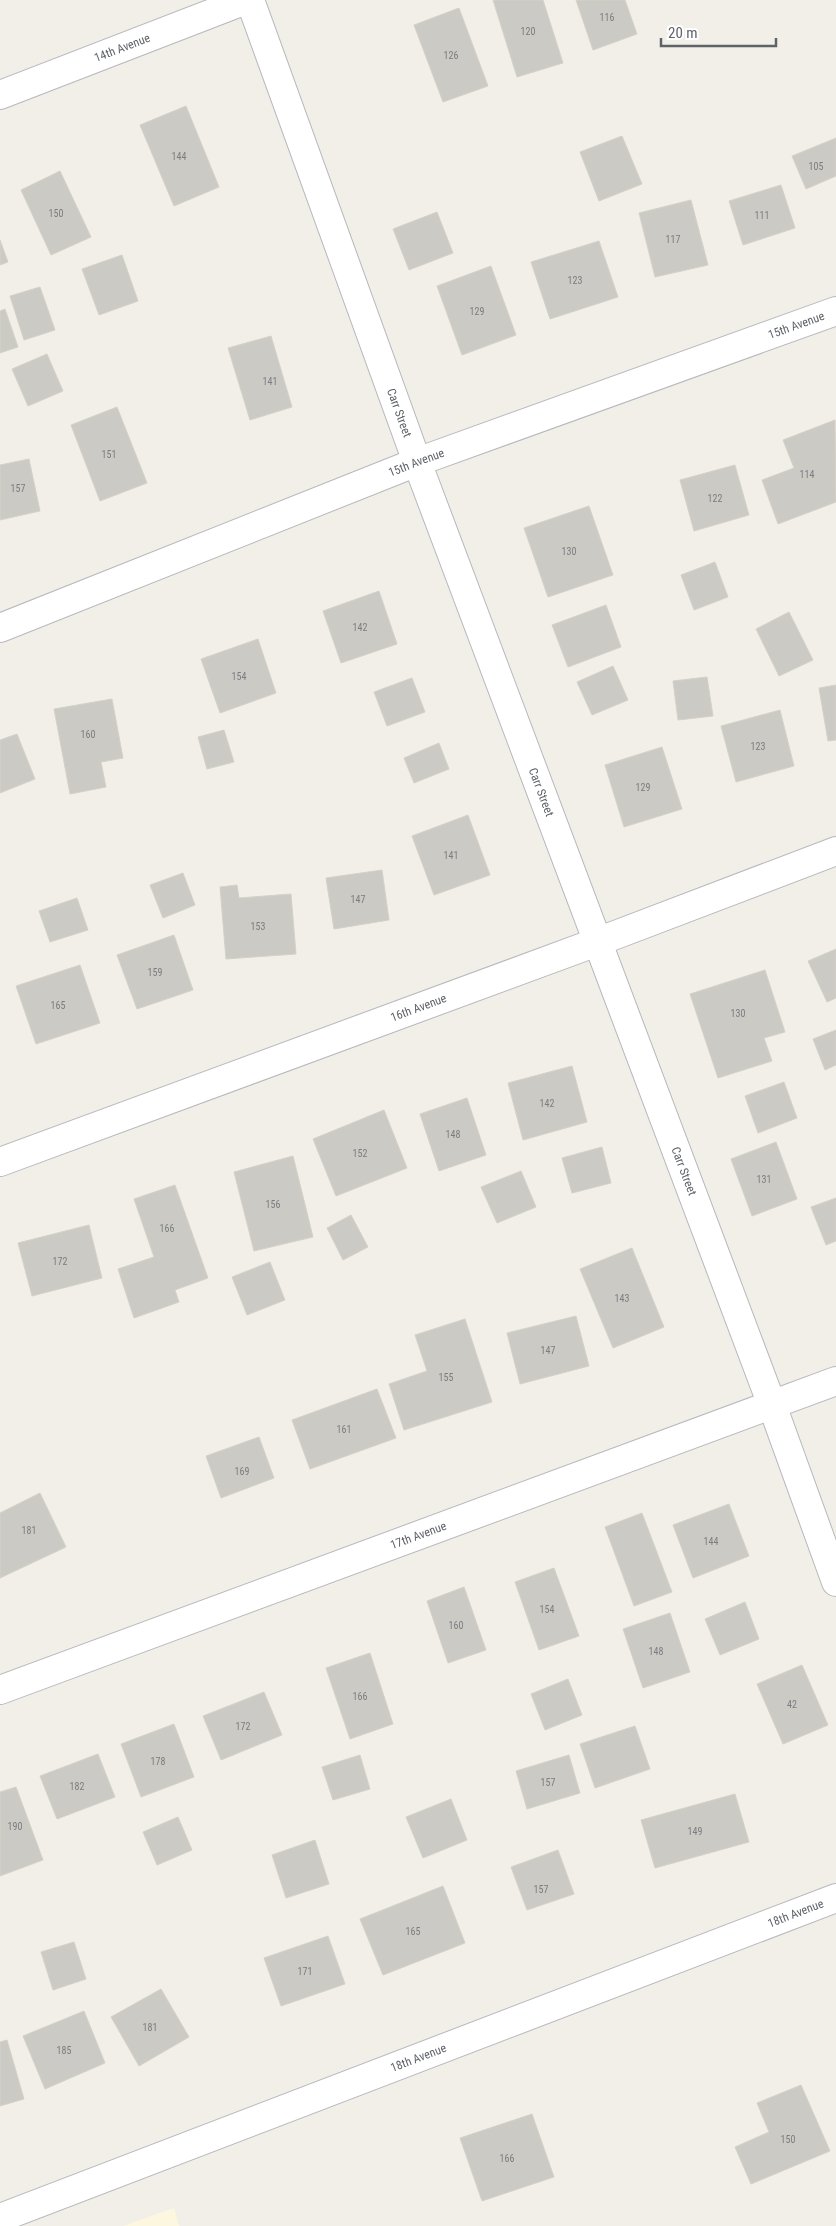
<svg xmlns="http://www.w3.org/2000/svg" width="836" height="2226" viewBox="0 0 836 2226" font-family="'Roboto Condensed',sans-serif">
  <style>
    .commercial { fill: #fef7e0 }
    .building { fill: #cccac5; stroke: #d6d1c6 }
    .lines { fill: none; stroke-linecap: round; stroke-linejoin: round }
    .minor-casing { stroke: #b5b8bc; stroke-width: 30 }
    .minor { stroke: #fff; stroke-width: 28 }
    .labels { text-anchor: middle; stroke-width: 4.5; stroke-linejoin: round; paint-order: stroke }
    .number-label { font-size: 10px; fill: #7a7d7f }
    .street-label { font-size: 12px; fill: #5f6368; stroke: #fff }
  </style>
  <rect width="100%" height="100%" fill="#f1efe8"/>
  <polygon class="commercial" points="174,2208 179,2226 123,2226"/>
  <g class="building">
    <polygon points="493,0 543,0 563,63 517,77"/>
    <polygon points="576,0 625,0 637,34 593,50"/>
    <polygon points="459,8 488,86 443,102 414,25"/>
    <polygon points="186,106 219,187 174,206 140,125"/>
    <polygon points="622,136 642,184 599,201 580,152"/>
    <polygon points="836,138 836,176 806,189 792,156"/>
    <polygon points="60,171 91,237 51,255 21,190"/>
    <polygon points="781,185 795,228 743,245 729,201"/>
    <polygon points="691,200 708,265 655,277 639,213"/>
    <polygon points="437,212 453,253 409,270 393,229"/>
    <polygon points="0,240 8,262 0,265"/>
    <polygon points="599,241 618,297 550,319 531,262"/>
    <polygon points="122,255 138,301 99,315 82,269"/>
    <polygon points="491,266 516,335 462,355 437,286"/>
    <polygon points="40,287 55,330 24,340 10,296"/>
    <polygon points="5,309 18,347 0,353 0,311"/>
    <polygon points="271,336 292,407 250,420 228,348"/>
    <polygon points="47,354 63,391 28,406 12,369"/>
    <polygon points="117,407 147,483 100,501 71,425"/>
    <polygon points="835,420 836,502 778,524 762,480 794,468 783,440"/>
    <polygon points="29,459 40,511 0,520 0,465"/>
    <polygon points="735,465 749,515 694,531 680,480"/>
    <polygon points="589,506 613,575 548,597 524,528"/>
    <polygon points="715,562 728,597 694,610 681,575"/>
    <polygon points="379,591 397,644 341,663 323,611"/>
    <polygon points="606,605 621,647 568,667 552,625"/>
    <polygon points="789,612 813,660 779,676 756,629"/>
    <polygon points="258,639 276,693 220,713 201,659"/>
    <polygon points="613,666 628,700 592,715 577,682"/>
    <polygon points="707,677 713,716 678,720 673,681"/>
    <polygon points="412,678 425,712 387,726 374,692"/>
    <polygon points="836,685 836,740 828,741 819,688"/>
    <polygon points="112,699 123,758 101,762 106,787 70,794 54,709"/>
    <polygon points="780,710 794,766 736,782 721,726"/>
    <polygon points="224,730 234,762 207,769 198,737"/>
    <polygon points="17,734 35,779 0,793 0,740"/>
    <polygon points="439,743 449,769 414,783 404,758"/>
    <polygon points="662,747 682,809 624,827 605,765"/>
    <polygon points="468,815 490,875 434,895 412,836"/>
    <polygon points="382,870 389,920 334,929 326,878"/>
    <polygon points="183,873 195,905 163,918 150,885"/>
    <polygon points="237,885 239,898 291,894 296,954 226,959 220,887"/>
    <polygon points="77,898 88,930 50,942 39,911"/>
    <polygon points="174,935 193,990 137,1009 117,955"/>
    <polygon points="836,949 836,998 827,1002 808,961"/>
    <polygon points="80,965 100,1023 36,1044 16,986"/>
    <polygon points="765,970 785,1032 764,1038 772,1061 718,1078 690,994"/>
    <polygon points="836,1030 836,1065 825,1070 813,1039"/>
    <polygon points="572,1066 587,1122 523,1140 508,1083"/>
    <polygon points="784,1082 797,1118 758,1133 745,1096"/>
    <polygon points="467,1098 486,1155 439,1171 420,1114"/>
    <polygon points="384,1110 407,1168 336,1196 313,1139"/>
    <polygon points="776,1142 797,1199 752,1216 731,1159"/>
    <polygon points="602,1147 611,1183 572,1193 562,1158"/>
    <polygon points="293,1156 313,1237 254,1251 234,1172"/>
    <polygon points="521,1171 536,1207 497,1223 481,1187"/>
    <polygon points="175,1185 208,1278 175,1290 179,1302 134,1318 118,1269 154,1257 134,1199"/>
    <polygon points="836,1198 836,1241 826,1245 811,1207"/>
    <polygon points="351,1215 368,1247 343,1260 327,1228"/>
    <polygon points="89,1225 102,1278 32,1296 18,1243"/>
    <polygon points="632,1248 664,1327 613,1348 580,1269"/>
    <polygon points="270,1262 285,1300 247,1315 232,1277"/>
    <polygon points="576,1316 589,1366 520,1384 507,1333"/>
    <polygon points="465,1319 492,1402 404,1430 389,1384 427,1371 415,1335"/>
    <polygon points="377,1389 396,1438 310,1469 292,1420"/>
    <polygon points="259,1437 274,1478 221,1498 206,1456"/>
    <polygon points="40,1493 66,1547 0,1578 0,1513"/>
    <polygon points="729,1504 749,1556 693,1578 673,1525"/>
    <polygon points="642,1513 672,1592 634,1606 605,1527"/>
    <polygon points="554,1568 579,1636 539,1650 515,1582"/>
    <polygon points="464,1587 486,1650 448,1663 427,1601"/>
    <polygon points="745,1602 759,1639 720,1655 705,1619"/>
    <polygon points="670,1613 690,1672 643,1688 623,1629"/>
    <polygon points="370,1653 393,1724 350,1739 326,1668"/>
    <polygon points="802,1665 828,1725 783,1744 757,1684"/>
    <polygon points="568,1679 582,1715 545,1730 531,1694"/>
    <polygon points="264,1692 282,1735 221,1760 203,1716"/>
    <polygon points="174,1724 194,1777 141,1797 121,1744"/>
    <polygon points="635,1726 650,1769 595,1788 580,1744"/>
    <polygon points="98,1754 115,1797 57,1819 40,1776"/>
    <polygon points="360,1755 370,1789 333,1800 322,1767"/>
    <polygon points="569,1755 580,1793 527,1809 516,1771"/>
    <polygon points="16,1787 43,1860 0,1876 0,1792"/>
    <polygon points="735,1794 749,1842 655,1868 641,1820"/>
    <polygon points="451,1799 467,1840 423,1858 406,1817"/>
    <polygon points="178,1817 192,1850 157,1865 143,1832"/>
    <polygon points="315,1840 329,1884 286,1898 272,1855"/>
    <polygon points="558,1850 574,1894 527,1910 511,1867"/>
    <polygon points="443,1886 465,1943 383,1975 360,1919"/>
    <polygon points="328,1936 345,1984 281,2006 264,1958"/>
    <polygon points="74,1942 86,1979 53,1990 41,1952"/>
    <polygon points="161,1989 189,2037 139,2066 111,2017"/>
    <polygon points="84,2011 105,2063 45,2089 23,2036"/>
    <polygon points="7,2040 24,2099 0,2106 0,2042"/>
    <polygon points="801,2085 830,2151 751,2184 735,2147 769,2132 757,2103"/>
    <polygon points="532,2114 554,2177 482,2201 460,2138"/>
  </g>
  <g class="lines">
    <g class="minor-casing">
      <g id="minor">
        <path id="s1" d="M250 0 417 462 772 1405 836 1582"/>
        <path id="s2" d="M0 95 246 0"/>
        <path id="s3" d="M0 628 417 462 836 311"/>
        <path id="s4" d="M0 1162 597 942 836 851"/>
        <path id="s5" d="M0 1690 836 1381"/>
        <path id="s6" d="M0 2218 836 1898"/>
      </g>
    </g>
    <use href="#minor" class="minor"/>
  </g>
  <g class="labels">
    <g class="number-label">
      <text x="607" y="21">116</text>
      <text x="528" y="35">120</text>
      <text x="451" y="59">126</text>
      <text x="179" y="160">144</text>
      <text x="816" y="170">105</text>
      <text x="56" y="217">150</text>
      <text x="762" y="219">111</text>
      <text x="673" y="243">117</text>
      <text x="575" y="284">123</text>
      <text x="477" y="315">129</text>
      <text x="270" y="385">141</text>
      <text x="109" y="458">151</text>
      <text x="807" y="478">114</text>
      <text x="18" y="492">157</text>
      <text x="715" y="502">122</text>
      <text x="569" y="555">130</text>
      <text x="360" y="631">142</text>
      <text x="239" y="680">154</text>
      <text x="88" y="738">160</text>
      <text x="758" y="750">123</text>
      <text x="643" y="791">129</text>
      <text x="451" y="859">141</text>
      <text x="358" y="903">147</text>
      <text x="258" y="930">153</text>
      <text x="155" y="976">159</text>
      <text x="58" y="1009">165</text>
      <text x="738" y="1017">130</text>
      <text x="547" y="1107">142</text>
      <text x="453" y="1138">148</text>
      <text x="360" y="1157">152</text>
      <text x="764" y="1183">131</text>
      <text x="273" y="1208">156</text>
      <text x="167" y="1232">166</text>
      <text x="60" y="1265">172</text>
      <text x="622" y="1302">143</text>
      <text x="548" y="1354">147</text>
      <text x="446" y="1381">155</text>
      <text x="344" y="1433">161</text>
      <text x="242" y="1475">169</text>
      <text x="29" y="1534">181</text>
      <text x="711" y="1545">144</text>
      <text x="547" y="1613">154</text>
      <text x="456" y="1629">160</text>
      <text x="656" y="1655">148</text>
      <text x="360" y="1700">166</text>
      <text x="792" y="1708">42</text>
      <text x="243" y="1730">172</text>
      <text x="158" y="1765">178</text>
      <text x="548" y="1786">157</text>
      <text x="77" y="1790">182</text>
      <text x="15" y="1830">190</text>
      <text x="695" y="1835">149</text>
      <text x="541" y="1893">157</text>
      <text x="413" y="1935">165</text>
      <text x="305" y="1975">171</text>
      <text x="150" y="2031">181</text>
      <text x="64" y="2054">185</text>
      <text x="788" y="2143">150</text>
      <text x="507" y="2162">166</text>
    </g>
    <g class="street-label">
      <text dy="4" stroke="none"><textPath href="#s2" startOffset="131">14th Avenue</textPath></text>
      <text dy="4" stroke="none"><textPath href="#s3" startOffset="852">15th Avenue</textPath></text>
      <text dy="4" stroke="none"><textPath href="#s1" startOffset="439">Carr Street</textPath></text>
      <text dy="4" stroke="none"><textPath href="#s3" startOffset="448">15th Avenue</textPath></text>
      <text dy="4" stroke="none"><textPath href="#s1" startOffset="844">Carr Street</textPath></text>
      <text dy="4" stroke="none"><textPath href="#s4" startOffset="446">16th Avenue</textPath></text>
      <text dy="4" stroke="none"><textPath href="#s1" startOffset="1249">Carr Street</textPath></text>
      <text dy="4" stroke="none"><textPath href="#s5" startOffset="446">17th Avenue</textPath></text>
      <text dy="4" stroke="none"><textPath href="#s6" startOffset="852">18th Avenue</textPath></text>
      <text dy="4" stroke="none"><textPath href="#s6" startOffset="448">18th Avenue</textPath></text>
    </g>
  </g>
  <path d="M661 38v8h115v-8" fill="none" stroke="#5f6368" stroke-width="2.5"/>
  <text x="668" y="38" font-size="15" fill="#5f6368" stroke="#ffffff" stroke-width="4" paint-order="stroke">20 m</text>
</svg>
